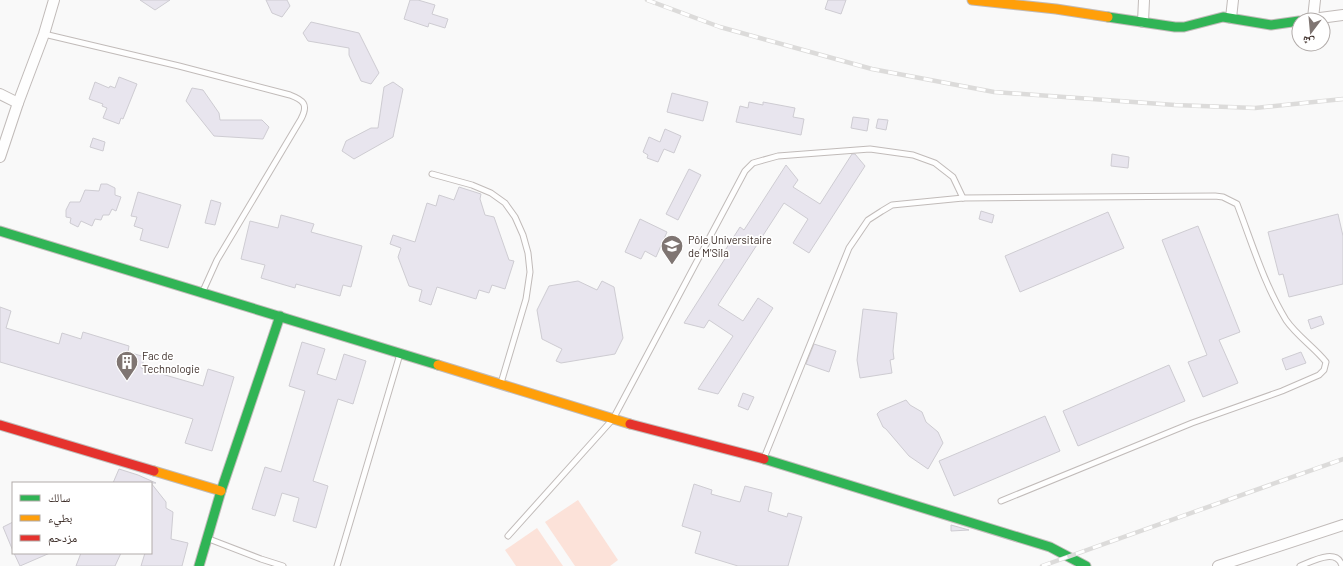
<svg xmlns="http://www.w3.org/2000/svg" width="1343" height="566" viewBox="0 0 1343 566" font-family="Barlow,'Noto Naskh Arabic',sans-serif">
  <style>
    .green { fill: #fce2d9 }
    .building { fill: #e8e5ee; stroke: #ceccd2 }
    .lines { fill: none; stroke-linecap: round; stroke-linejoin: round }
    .lane-casing { stroke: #c1bbb9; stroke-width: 7 }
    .street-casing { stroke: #c1bbb9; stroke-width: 12 }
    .fast-casing { stroke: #c1bbb9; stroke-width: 11 }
    .slow-casing { stroke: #c1bbb9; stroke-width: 11 }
    .jam-casing { stroke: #c1bbb9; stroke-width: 11 }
    .lane { stroke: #fefefe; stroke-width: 5 }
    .street { stroke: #fefefe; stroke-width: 10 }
    .fast { stroke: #30b455; stroke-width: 9 }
    .slow { stroke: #ff9f0a; stroke-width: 9 }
    .jam { stroke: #e5322d; stroke-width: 9 }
    .rail-casing { stroke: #dcdbda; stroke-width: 4.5 }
    .rail { stroke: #fff; stroke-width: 3; stroke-dasharray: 9; stroke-linecap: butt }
    .labels { text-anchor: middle; stroke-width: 3.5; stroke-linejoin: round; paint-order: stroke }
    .poi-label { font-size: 11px; fill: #3d2e29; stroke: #fff; text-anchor: start }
  </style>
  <rect width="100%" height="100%" fill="#f9f9f9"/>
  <g class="green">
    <polygon points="578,500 618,560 610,566 575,566 545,522"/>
    <polygon points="537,528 563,566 516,566 505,550"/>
  </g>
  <g class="building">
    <polygon points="140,0 170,0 155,10"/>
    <polygon points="266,0 287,0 290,6 282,17 272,13"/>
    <polygon points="410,0 418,0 435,5 432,14 448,19 445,28 429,23 428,27 404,19"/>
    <polygon points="828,0 846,0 841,14 825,9"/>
    <polygon points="311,22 359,33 379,73 371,84 361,81 349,55 349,48 308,41 303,33"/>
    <polygon points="119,77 137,84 123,119 121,118 119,124 103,118 107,108 102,106 103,104 89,99 95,82 109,88 110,86 115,88"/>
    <polygon points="393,82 403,89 393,137 354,159 342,151 346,141 371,128 378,128 384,87"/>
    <polygon points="192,88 203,90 219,113 220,120 262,120 269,127 263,139 214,136 186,101"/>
    <polygon points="672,93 708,102 703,121 667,112"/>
    <polygon points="749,102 763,105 763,102 795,108 793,117 804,119 801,135 736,122 740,106 748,108"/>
    <polygon points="853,117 869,119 867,131 851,128"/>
    <polygon points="878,119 888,120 886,130 876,128"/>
    <polygon points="665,129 681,136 674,153 664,149 658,162 647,158 648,155 643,152 649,137 660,142"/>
    <polygon points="93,138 105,142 103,151 90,147"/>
    <polygon points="852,154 855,154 865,166 809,253 793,243 808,219 784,203 718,305 743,321 758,298 773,308 718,394 698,389 733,336 709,320 704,328 684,323 728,254 724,252 740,227 744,230 786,165 798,180 793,187 820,204"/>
    <polygon points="1112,154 1129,157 1128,168 1111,166"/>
    <polygon points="689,169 701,175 678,220 666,214"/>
    <polygon points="101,184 107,184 115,188 115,195 121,197 116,211 112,209 109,215 103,215 101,220 95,219 92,226 81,221 78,227 70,223 71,218 66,217 66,210 70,202 80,202 85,190 99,191"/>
    <polygon points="459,187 481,194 480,199 485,215 494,217 509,260 514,261 505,289 492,285 489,293 479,290 476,299 437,287 431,305 419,301 422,290 409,286 398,257 401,248 390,244 393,235 415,242 427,203 436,206 439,195 454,200"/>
    <polygon points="138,192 181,205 168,248 140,240 143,229 134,226 137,217 131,216"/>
    <polygon points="211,200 221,203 215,225 205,223"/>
    <polygon points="981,211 994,215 992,223 979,219"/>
    <polygon points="1108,212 1124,248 1020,292 1005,256"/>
    <polygon points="1338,214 1343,236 1343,284 1289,297 1283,274 1279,275 1268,232"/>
    <polygon points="281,215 314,224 311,232 362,246 351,287 343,285 340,296 296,284 295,288 261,278 265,265 241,259 250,221 278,228"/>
    <polygon points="640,219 667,232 656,257 645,251 641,259 625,252"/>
    <polygon points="1198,226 1240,332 1219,340 1238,383 1203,397 1188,362 1207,355 1162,240"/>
    <polygon points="578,281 597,290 602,281 614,287 623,338 615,354 561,363 556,361 562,349 542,339 537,310 549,286"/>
    <polygon points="0,307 11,311 6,328 59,344 62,333 81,339 83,332 129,346 128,352 145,357 141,368 203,386 208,369 234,377 212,451 185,443 193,419 0,362"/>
    <polygon points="863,309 897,313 893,351 894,359 890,360 892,373 860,378 857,360"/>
    <polygon points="1321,316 1324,324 1311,329 1308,320"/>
    <polygon points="302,342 325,349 317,374 336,380 344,354 366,361 353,404 338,399 313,481 328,486 316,528 293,521 299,498 282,493 275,516 252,509 265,467 281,472 305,391 289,386"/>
    <polygon points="814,344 836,351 829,372 806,364"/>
    <polygon points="1301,352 1306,363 1286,370 1282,359"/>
    <polygon points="1169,365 1185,401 1078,446 1063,411"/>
    <polygon points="743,393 754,397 748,410 738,406"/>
    <polygon points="906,400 910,405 922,412 926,422 938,432 943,443 928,469 909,456 886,429 883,427 877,414 880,411"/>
    <polygon points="1045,416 1060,451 954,496 939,461"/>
    <polygon points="119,469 138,475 156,483 113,483"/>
    <polygon points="151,483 166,502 166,508 173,512 171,539 188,543 182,566 141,566 145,553 151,553"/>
    <polygon points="694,484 712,490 711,494 740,502 745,486 772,493 768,511 787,517 788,513 802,517 788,566 738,566 695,553 701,532 682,526"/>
    <polygon points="13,522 13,551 3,527"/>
    <polygon points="951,525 969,530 951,531"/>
    <polygon points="14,553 50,553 20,566"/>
    <polygon points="81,553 121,553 115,566 76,566"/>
  </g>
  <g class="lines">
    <g class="lane-casing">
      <g id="lane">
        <path d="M44 34 179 66 290 95C303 100 309 104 301 119L217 260 203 291"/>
        <polyline points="432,174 472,185 491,193 505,203 515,217 523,235 528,253 530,272 526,299 501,383"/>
        <path d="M764 458 849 248 868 220 882 211 892 205 963 198 1215 196 1223 197 1237 204C1252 243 1264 284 1286 320 1297 336 1314 347 1326 362L1324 370 1319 375 1282 391 1192 423 1001 501"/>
        <polyline points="508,536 613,419 745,171 753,163 778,156 870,149 913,155 935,163 953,177 963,198"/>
        <polyline points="209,539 261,559 283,566"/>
        <polyline points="337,566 400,354"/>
        <path d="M1300 566C1311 562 1337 547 1342 566"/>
      </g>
    </g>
    <g class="street-casing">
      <g id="street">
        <polyline points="1231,18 1233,0"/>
        <polyline points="1313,18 1315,0"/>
        <polyline points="1305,20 1343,15"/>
        <polyline points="1143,22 1144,0"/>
        <polyline points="0,94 18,103 0,157"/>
        <polyline points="18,103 44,34 54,0"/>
        <polyline points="1218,566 1343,525"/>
      </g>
    </g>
    <g class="fast-casing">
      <g id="fast">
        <polyline points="1108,17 1175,27 1184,27 1223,17 1271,25 1299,21"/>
        <polyline points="0,231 438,365"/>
        <polyline points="764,459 1050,547 1086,566"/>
        <polyline points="199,566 221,491 280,316"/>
      </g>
    </g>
    <g class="slow-casing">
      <g id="slow">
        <polyline points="972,0 1056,9 1108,17"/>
        <polyline points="438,365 630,424"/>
        <polyline points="154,471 221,491"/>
      </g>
    </g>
    <g class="jam-casing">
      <g id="jam">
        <polyline points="630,424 764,459"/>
        <polyline points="0,425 154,471"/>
      </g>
    </g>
    <use href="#lane" class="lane"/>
    <use href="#street" class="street"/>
    <use href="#fast" class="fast"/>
    <use href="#slow" class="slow"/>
    <use href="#jam" class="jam"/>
    <g class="rail-casing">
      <g id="rail">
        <polyline points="647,0 720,27 872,69 994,92 1175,105 1255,108 1343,99"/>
        <polyline points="1042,566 1343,459"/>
      </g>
    </g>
    <use href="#rail" class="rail"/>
  </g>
  <defs>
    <g id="university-pin" transform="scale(1.15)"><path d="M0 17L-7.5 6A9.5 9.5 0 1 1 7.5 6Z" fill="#7f7572" stroke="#fff"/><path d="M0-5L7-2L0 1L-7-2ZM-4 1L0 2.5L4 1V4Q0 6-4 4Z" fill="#fff"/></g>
    <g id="building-pin" transform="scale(1.15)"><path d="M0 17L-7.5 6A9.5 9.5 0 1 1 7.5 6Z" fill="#7f7572" stroke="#fff"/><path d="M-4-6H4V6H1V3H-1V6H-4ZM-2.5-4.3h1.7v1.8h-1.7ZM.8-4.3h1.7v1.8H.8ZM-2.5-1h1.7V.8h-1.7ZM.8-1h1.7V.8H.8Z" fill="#fff"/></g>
  </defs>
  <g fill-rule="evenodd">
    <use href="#university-pin" x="672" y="246"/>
    <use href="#building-pin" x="127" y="362"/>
  </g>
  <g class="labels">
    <g class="poi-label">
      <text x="688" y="244">Pôle Universitaire<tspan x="688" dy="13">de M'Sila</tspan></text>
      <text x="142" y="360">Fac de<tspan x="142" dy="13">Technologie</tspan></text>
    </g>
  </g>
  <rect x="12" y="482" width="140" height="72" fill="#ffffff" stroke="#b1aba9"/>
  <rect x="20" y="495" width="20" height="6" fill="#30b455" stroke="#b1aba9"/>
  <text x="48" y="502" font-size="12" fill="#3d2e29">سالك</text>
  <rect x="20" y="515" width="20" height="6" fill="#ff9f0a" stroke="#b1aba9"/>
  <text x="48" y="522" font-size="12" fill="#3d2e29">بطيء</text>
  <rect x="20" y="535" width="20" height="6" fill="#e5322d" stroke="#b1aba9"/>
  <text x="48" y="542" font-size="12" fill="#3d2e29">مزدحم</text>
  <g transform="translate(1311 32) rotate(196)"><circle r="19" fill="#ffffff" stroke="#b1aba9"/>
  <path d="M0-3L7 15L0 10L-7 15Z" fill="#7f7572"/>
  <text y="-6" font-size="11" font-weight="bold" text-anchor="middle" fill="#3d2e29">ش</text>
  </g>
</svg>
